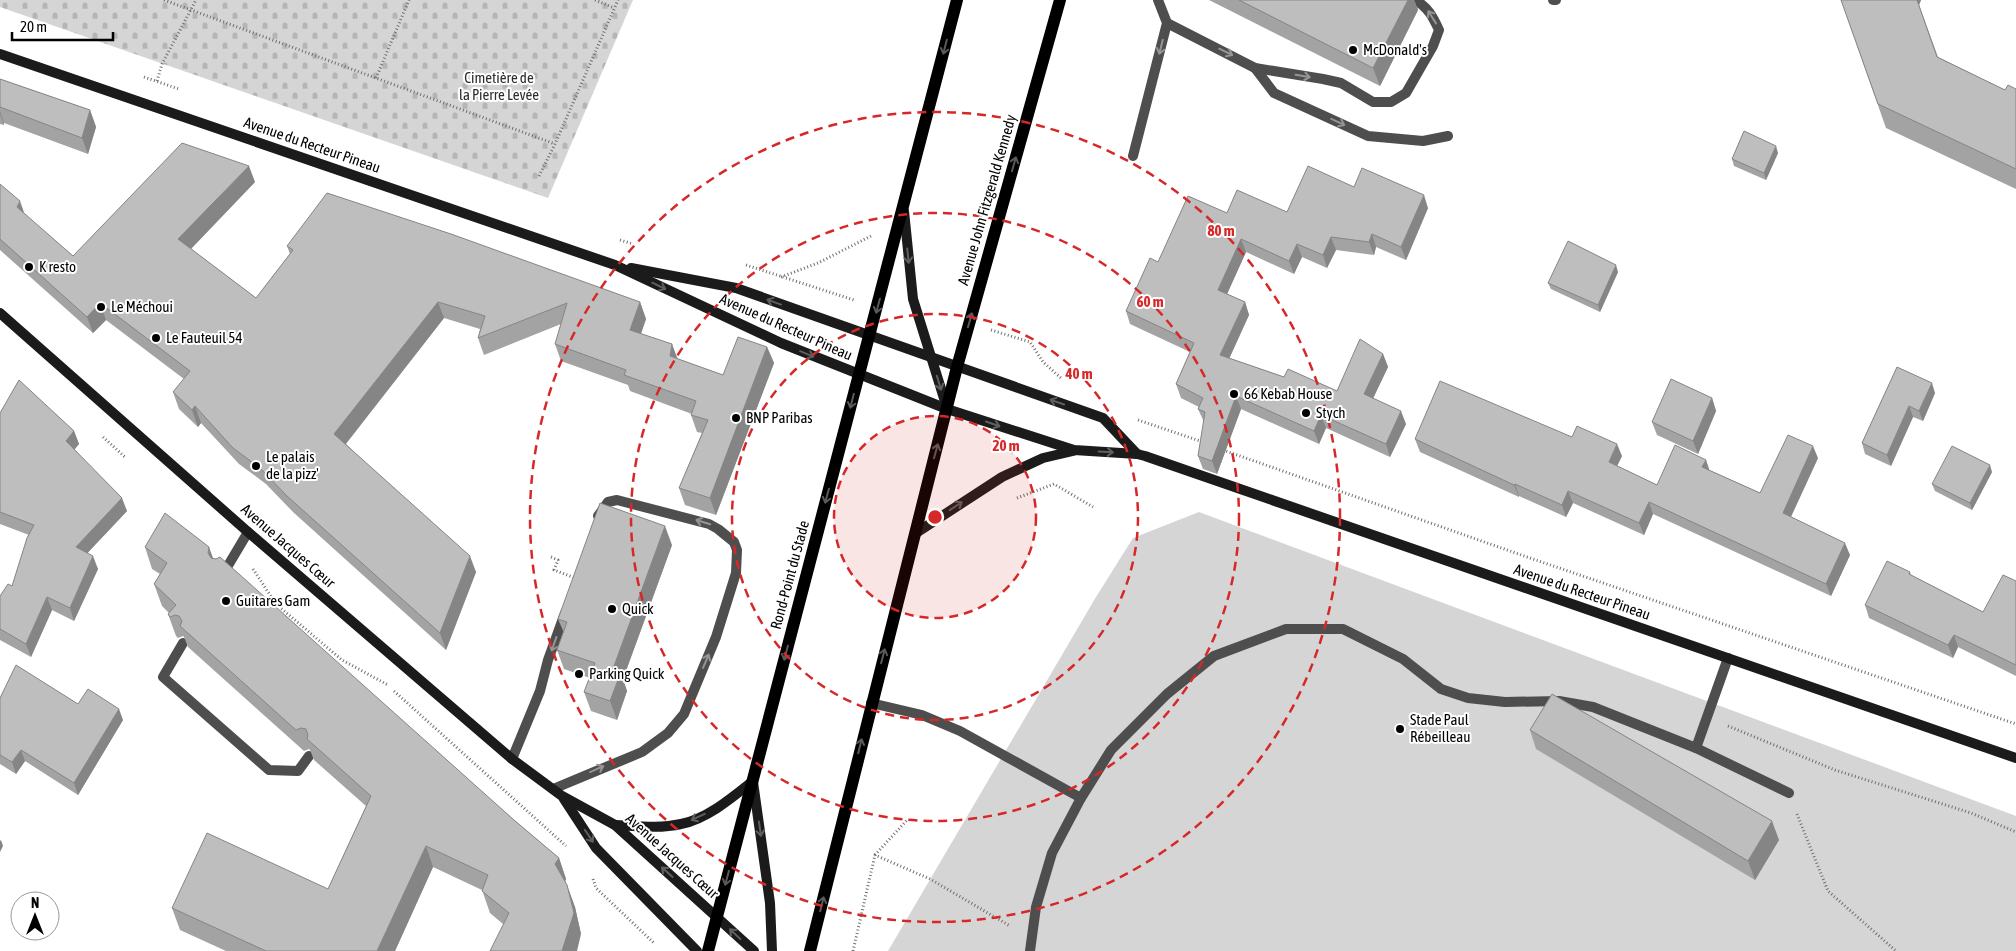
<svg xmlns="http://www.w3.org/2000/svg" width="2016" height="951" viewBox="0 0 2016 951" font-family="'Asap Condensed',sans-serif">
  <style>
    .grass { fill: #d5d5d5 }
    .cemetery { fill: url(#cemetery-stones) }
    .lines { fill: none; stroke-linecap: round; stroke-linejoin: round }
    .path { stroke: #707070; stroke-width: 3; stroke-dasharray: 1 2.5; stroke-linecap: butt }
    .lane { stroke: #4e4e4e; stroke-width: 10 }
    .secondary { stroke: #1b1b1b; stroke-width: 10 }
    .primary { stroke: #000; stroke-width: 12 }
    .wall { fill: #a3a3a3 }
    .shaded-wall { fill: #858585 }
    .building { fill: #bebebe; stroke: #858585 }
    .oneway { stroke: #959595 }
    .oneway2 { stroke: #595959 }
    .oneway3 { stroke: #5f5f5f }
    .ring { fill: none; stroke: #d62828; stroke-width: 2.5; stroke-dasharray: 9 6 }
    .poi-dot { fill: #000; stroke: #fff; stroke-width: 2 }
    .labels { text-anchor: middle; stroke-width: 4; stroke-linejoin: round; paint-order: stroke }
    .poi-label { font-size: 15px; fill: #000; stroke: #fff; text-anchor: start }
    .park-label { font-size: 15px; fill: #2c2c2c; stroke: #fff }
    .street-label { font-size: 15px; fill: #000; stroke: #fff }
    .centre { fill: #d62828; stroke: #fff; stroke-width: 2.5 }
    .ring-label { font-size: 15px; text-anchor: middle; font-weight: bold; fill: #d62828; stroke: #fff; stroke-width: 4; stroke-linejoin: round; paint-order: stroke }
  </style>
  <defs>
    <pattern id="cemetery-stones" width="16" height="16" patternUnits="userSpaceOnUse" patternTransform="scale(1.25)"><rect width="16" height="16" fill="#d5d5d5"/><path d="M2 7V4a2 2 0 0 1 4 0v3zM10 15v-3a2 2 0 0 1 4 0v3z" fill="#b5b5b5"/></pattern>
  </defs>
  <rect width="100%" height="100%" fill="#fff"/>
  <polygon class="grass" points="1199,512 2016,816 2016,951 888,951 1096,597 1133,538"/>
  <polygon class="cemetery" points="0,0 633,0 548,198 0,7"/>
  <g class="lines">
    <g class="path">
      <polyline points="164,0 555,144"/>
      <polyline points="595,0 614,8"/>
      <polyline points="144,77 179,89"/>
      <polyline points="376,78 409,0"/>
      <polyline points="157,81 162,64 196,0"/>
      <polyline points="539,176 555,144 618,0"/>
      <polyline points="620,240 633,244"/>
      <polyline points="746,265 854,300"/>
      <polyline points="781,277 818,263 871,236"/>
      <polyline points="991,330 1030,342 1043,362 1061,378"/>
      <polyline points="1138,420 1203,442"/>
      <polyline points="103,437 126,458"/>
      <polyline points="1223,450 1527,557 2016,724"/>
      <polyline points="1017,498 1054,484 1093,507"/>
      <polyline points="551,557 558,560 554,570 575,578"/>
      <polyline points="253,569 276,604 342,660 388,685"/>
      <polyline points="394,691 566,846"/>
      <polyline points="1728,726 1835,770 1971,813 2016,832"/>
      <polyline points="1797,814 1828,891 1896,951"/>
      <polyline points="875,855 908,819"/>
      <polyline points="593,879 596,888 655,944"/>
      <polyline points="853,951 875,855 930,879 1010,926"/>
    </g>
    <g class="lane">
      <polyline points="1553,0 1556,0"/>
      <path d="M1167 23 1255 68 1323 79 1341 83 1373 102H1391L1406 93 1433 46 1439 30C1433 17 1428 7 1415 0"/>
      <polyline points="1255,68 1274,93 1368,136 1423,141 1448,136"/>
      <polyline points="1133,156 1167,23 1158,0"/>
      <polyline points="223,574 248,532"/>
      <polyline points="183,643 163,677 269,770 298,771 309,756"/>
      <polyline points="871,703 922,715 960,731 1081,798"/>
      <polyline points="1696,748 1789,793"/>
      <polyline points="512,759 540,691 548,660 565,613"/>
      <polyline points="553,789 642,752 668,733 684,714 716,637 736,573 737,550 734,542 718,529 709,524 617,500 608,502 598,516"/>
      <polyline points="1030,951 1036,907 1052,853 1081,798 1111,750 1167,694 1214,656 1286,629 1343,629 1403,659 1441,689 1468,698 1505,702 1559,701 1593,707 1696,748 1728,658"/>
    </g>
    <g class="secondary">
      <polyline points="0,54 615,265 781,343 947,409 1074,450 1137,454 1145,456 2016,758"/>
      <polyline points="904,211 913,299 947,408"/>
      <polyline points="631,268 736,288 1103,418 1137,454"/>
      <polyline points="0,313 248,532 512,759 562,796 615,825 754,951"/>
      <polyline points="916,533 1002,477 1043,458 1073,451"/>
      <polyline points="753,782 770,903 772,951"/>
      <polyline points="564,799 596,848 697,951"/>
      <path d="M615 825C637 826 659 829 681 824 707 819 733 797 753 781"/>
    </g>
    <g class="primary">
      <polyline points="708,951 957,0"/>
      <polyline points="810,951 957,367 1060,0"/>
    </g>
  </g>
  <g class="wall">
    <polygon points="1209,0 1414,0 1418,10 1380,86"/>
    <polygon points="1841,0 1921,0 1919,5 1938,57 2005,90 2016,89 2016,189 1886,128"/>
    <polygon points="0,79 90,110 96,127 88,154 4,123 4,125 0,124"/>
    <polygon points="1778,153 1766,180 1734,166 1732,159"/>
    <polygon points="255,182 191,249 256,298 290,254 287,246 640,302 646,319 641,334 678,359 723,375 767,347 774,363 716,515 685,505 679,488 702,433 697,432 691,415 692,414 630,391 628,385 561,361 555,344 561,324 484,355 478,338 480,329 444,318 346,444 476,572 446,650 293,512 266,484 239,464 201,423 198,427 179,409 173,392 184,379 106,320 93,333 0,250 0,184 25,215 73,256"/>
    <polygon points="1354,187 1428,208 1406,260 1376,247 1374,255 1336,250 1327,268 1302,257 1294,274 1246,252 1227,294 1245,302 1249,315 1229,358 1284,377 1337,391 1383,354 1388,367 1373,398 1406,424 1390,457 1326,428 1319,444 1241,409 1217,474 1203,469 1198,456 1204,422 1198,409 1199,407 1181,398 1176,384 1190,352 1130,324 1126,311 1158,262 1227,213 1287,212"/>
    <polygon points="1618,272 1600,312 1551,289 1548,283"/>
    <polygon points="1897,367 1935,393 1923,421 1913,417 1891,466 1865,454 1862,443"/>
    <polygon points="1712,398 1716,411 1698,454 1657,435 1652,422"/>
    <polygon points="0,413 74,431 79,444 74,449 127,511 87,553 98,569 74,621 52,610 31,657 0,640 0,596 12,586 29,535 0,524"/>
    <polygon points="1572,437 1622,456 1617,466 1657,485 1706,460 1709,470 1760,493 1818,458 1791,517 1850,555 1831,596 1653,514 1644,535 1573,503 1566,517 1519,496 1519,497 1420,452 1415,439"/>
    <polygon points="1992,472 1972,510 1935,491 1932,484"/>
    <polygon points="672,545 623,679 627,691 617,720 591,711 584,692 590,678 564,669 557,650 564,633 558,619"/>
    <polygon points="145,547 214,559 514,820 559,858 566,879 565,882 575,907 581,934 503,924 490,913 482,890 433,867 395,951 226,951 180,930 172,908 328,889 366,806 314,760 310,750 309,749 304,751 188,647 184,637 183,636 178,638 176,636 168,614 169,613 162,606 154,584 160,574 152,569"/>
    <polygon points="1910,572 1911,575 1983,612 2016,581 2016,676 1958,647 1953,658 1869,618 1865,605"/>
    <polygon points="0,698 78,704 123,720 78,795 25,761 16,774 0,764"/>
    <polygon points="1530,730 1779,840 1755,880 1536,749"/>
  </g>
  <g class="shaded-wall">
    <polygon points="1408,0 1414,0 1418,10 1380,86 1373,68"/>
    <polygon points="1917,0 1921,0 1919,5 1946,81"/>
    <polygon points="90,110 96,127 88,154 82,138"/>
    <polygon points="0,111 4,123 4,125 0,114"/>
    <polygon points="1776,146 1778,153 1766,180 1764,173"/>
    <polygon points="249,166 255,182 184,256 178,239"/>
    <polygon points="1424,195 1428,208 1406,260 1401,247"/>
    <polygon points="20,201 26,218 17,207"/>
    <polygon points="1372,234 1376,247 1374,255 1369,242"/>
    <polygon points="1331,237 1336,250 1327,268 1323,255"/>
    <polygon points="1241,239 1246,252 1223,303 1218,290"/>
    <polygon points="1297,244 1302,257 1294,274 1289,261"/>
    <polygon points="1616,265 1618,272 1600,312 1598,305"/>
    <polygon points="438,302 444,318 340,451 334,434"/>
    <polygon points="640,302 646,319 636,347 630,330"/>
    <polygon points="1245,302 1249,315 1225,368 1220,355"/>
    <polygon points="100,303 106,320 93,333 87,317"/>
    <polygon points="672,344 678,360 670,356"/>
    <polygon points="767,347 774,363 716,515 710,498"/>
    <polygon points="1383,354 1388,367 1369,407 1364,394"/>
    <polygon points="1932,383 1935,393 1923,421 1919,411"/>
    <polygon points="1236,396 1241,409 1217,474 1212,461"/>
    <polygon points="1712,398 1716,411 1698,454 1693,441"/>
    <polygon points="195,406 201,423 198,427 192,410"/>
    <polygon points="1909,406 1913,417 1891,466 1887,455"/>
    <polygon points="1401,411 1406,424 1390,457 1386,444"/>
    <polygon points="1321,415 1326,428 1319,444 1314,431"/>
    <polygon points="74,431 79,444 71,454 66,441"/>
    <polygon points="1617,444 1622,456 1613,474 1609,462"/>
    <polygon points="1813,446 1818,458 1787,525 1783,513"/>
    <polygon points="1706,460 1710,472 1702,467"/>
    <polygon points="1990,465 1992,472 1972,510 1970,503"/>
    <polygon points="1515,484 1519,496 1519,497 1514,485"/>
    <polygon points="1568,491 1573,503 1566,517 1562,505"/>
    <polygon points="122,498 127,511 81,560 76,547"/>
    <polygon points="1649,502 1653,514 1644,535 1639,523"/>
    <polygon points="665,526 672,545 623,679 627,691 617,720 610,701 613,669"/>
    <polygon points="1845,543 1850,555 1831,596 1826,584"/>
    <polygon points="209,547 217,569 208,553"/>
    <polygon points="93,556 98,569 74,621 70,608"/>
    <polygon points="470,556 476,572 446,650 440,633"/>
    <polygon points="47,597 52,610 31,657 26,644"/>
    <polygon points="1954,635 1958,647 1953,658 1948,645"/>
    <polygon points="119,709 123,720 78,795 74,783"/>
    <polygon points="21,750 25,761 16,774 12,762"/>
    <polygon points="1772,821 1779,840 1755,880 1748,861"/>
    <polygon points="1,840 3,846 0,852 0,841"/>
    <polygon points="426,846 433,867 395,951 377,951"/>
    <polygon points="559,858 566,879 563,886 555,864"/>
    <polygon points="567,885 575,907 581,934 577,951 562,951"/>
  </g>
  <g class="building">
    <polygon points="1239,0 1408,0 1373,68"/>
    <polygon points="1841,0 1917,0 1937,57 2005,90 2008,85 2016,89 2016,169 1878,104"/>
    <polygon points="0,79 90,110 82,138 0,107"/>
    <polygon points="1744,131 1776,146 1764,173 1732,159"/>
    <polygon points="182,143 249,166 178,239 256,298 293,250 287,246 327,193 451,234 640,302 630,330 672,344 670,356 723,375 738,337 767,347 710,498 679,488 708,420 691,415 696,401 624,375 626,370 555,344 567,303 478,338 485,316 438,302 334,434 470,556 440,633 287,496 260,468 233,448 195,406 192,410 173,392 190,371 100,303 87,317 0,239 0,184 20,201 17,207 73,256"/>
    <polygon points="1308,166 1354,187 1362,168 1424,195 1401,247 1372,234 1369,242 1331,237 1323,255 1297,244 1289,261 1241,239 1218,290 1245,302 1220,355 1284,377 1288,369 1337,391 1360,339 1383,354 1364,394 1401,411 1386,444 1321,415 1314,431 1236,396 1212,461 1198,456 1205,412 1198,409 1203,398 1176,384 1194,343 1126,311 1150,258 1158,262 1188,196 1227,213 1237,190 1287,212"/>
    <polygon points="1568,241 1616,265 1598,305 1548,283"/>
    <polygon points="1897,367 1932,383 1919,411 1909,406 1887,455 1862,443"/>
    <polygon points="1671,379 1712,398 1693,441 1652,422"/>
    <polygon points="19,380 74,431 66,441 122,498 76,547 93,556 70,608 47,597 26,644 0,629 0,596 8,584 12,586 27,538 34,525 0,512 0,413"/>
    <polygon points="1440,381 1572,437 1577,426 1617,444 1609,462 1657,485 1675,445 1706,460 1702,467 1760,493 1788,435 1813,446 1783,513 1845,543 1826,584 1649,502 1639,523 1568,491 1562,505 1515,484 1514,485 1415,439"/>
    <polygon points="1952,446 1990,465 1970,503 1932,484"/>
    <polygon points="600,503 665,526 613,669 609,668 621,672 610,701 584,692 595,663 557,650 567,622 558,619"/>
    <polygon points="165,513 209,547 208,553 211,558 216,559 220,557 514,820 559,858 555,864 567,885 574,913 562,951 490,951 509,913 482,891 488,875 426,846 377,951 266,951 172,908 207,833 328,889 371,796 307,739 308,735 306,729 301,728 296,730 180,626 182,621 179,616 175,615 170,617 168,614 176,605 154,584 167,563 145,547"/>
    <polygon points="1887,561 1910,572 1909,574 1983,612 2003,575 2016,581 2016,665 1954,635 1948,645 1865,605"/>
    <polygon points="16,665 78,704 88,689 119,709 74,783 21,750 12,762 0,755 0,698"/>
    <polygon points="1552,694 1772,821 1748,861 1530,730"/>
  </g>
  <defs><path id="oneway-shaft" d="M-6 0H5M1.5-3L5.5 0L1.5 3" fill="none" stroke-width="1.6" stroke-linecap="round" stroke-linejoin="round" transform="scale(1.25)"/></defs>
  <g class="oneway">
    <use href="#oneway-shaft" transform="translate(1432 17) rotate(-122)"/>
    <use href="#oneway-shaft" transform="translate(1161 47) rotate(104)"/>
    <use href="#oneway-shaft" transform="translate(1226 52) rotate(26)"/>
    <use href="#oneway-shaft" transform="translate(1303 76) rotate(9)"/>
    <use href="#oneway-shaft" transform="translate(1338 122) rotate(25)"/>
    <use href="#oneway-shaft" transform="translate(703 522) rotate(-163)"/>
    <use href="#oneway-shaft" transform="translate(554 644) rotate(109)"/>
    <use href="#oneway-shaft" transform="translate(706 661) rotate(-67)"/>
    <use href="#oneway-shaft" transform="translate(597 769) rotate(-24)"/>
  </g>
  <g class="oneway2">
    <use href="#oneway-shaft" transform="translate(945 47) rotate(104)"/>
    <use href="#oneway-shaft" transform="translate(1014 164) rotate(-74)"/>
    <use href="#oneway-shaft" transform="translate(878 306) rotate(105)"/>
    <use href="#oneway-shaft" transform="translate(970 320) rotate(-74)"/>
    <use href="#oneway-shaft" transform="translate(852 401) rotate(104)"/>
    <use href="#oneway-shaft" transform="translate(936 451) rotate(-74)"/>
    <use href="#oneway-shaft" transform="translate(827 496) rotate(105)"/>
    <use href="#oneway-shaft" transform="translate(786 653) rotate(105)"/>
    <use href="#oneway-shaft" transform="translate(883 656) rotate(-75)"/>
    <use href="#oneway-shaft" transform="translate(860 746) rotate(-76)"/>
    <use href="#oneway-shaft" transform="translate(727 878) rotate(105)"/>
    <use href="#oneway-shaft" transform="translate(822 904) rotate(-76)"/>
  </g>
  <g class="oneway3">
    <use href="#oneway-shaft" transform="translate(908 256) rotate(84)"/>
    <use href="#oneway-shaft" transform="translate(659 286) rotate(26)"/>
    <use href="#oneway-shaft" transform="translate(774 302) rotate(-160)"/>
    <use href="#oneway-shaft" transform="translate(807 354) rotate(22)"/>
    <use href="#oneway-shaft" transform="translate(939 383) rotate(73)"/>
    <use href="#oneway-shaft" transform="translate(1057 402) rotate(-161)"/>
    <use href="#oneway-shaft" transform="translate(993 424) rotate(19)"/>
    <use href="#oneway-shaft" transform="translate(1106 452) rotate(3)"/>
    <use href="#oneway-shaft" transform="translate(956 506) rotate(-34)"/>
    <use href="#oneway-shaft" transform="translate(698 817) rotate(155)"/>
    <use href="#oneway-shaft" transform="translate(760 829) rotate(82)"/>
    <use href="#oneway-shaft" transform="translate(589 836) rotate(56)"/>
    <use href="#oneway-shaft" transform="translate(667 872) rotate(-138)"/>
    <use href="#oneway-shaft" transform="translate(735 934) rotate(-137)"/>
  </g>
  <circle cx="935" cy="517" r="101" fill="#d62828" fill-opacity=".12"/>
  <g class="ring">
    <circle cx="935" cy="517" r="101"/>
    <circle cx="935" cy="517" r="203"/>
    <circle cx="935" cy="517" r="304"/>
    <circle cx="935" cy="517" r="405"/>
  </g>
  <g class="poi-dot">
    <circle cx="1353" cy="50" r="5"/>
    <circle cx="29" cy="267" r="5"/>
    <circle cx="101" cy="307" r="5"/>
    <circle cx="156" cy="338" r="5"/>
    <circle cx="1234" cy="394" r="5"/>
    <circle cx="1306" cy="413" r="5"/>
    <circle cx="736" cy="418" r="5"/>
    <circle cx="256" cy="466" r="5"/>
    <circle cx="226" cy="601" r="5"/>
    <circle cx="612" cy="609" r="5"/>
    <circle cx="579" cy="674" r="5"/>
    <circle cx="1400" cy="729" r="5"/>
  </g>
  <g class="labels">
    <g class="poi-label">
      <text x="1363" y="55">McDonald's</text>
      <text x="39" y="272">K resto</text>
      <text x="111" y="312">Le Méchoui</text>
      <text x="166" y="343">Le Fauteuil 54</text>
      <text x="1244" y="399">66 Kebab House</text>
      <text x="1316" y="418">Stych</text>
      <text x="746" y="423">BNP Paribas</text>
      <text x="266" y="462">Le palais<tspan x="266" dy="17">de la pizz'</tspan></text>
      <text x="236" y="606">Guitares Gam</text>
      <text x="622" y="614">Quick</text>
      <text x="589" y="679">Parking Quick</text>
      <text x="1410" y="725">Stade Paul<tspan x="1410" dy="17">Rébeilleau</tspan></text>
    </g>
    <g class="park-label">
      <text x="499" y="83">Cimetière de<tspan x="499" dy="17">la Pierre Levée</tspan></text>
    </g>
    <g class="street-label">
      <text transform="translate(312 145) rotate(19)" y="5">Avenue du Recteur Pineau</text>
      <text transform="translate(987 200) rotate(-74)" y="5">Avenue John Fitzgerald Kennedy</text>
      <text transform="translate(786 327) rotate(24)" y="5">Avenue du Recteur Pineau</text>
      <text transform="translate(288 546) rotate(41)" y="5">Avenue Jacques Cœur</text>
      <text transform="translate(790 575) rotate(-75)" y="5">Rond-Point du Stade</text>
      <text transform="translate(1582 592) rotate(19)" y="5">Avenue du Recteur Pineau</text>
      <text transform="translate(672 856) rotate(42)" y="5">Avenue Jacques Cœur</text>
    </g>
  </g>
  <circle cx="935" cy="517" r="8" class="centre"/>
  <g class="ring-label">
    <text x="1221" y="236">80 m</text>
    <text x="1150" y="307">60 m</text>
    <text x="1079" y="379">40 m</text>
    <text x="1006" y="451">20 m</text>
  </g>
  <g transform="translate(35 916)"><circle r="24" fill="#ffffff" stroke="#999999"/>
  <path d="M0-4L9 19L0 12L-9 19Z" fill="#000000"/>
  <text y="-8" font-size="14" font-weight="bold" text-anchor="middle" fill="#000000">N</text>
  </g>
  <path d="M12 32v8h101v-8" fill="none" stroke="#000000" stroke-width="2.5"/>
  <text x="20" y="32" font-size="15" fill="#000000" stroke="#ffffff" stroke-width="4" paint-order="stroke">20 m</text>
</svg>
